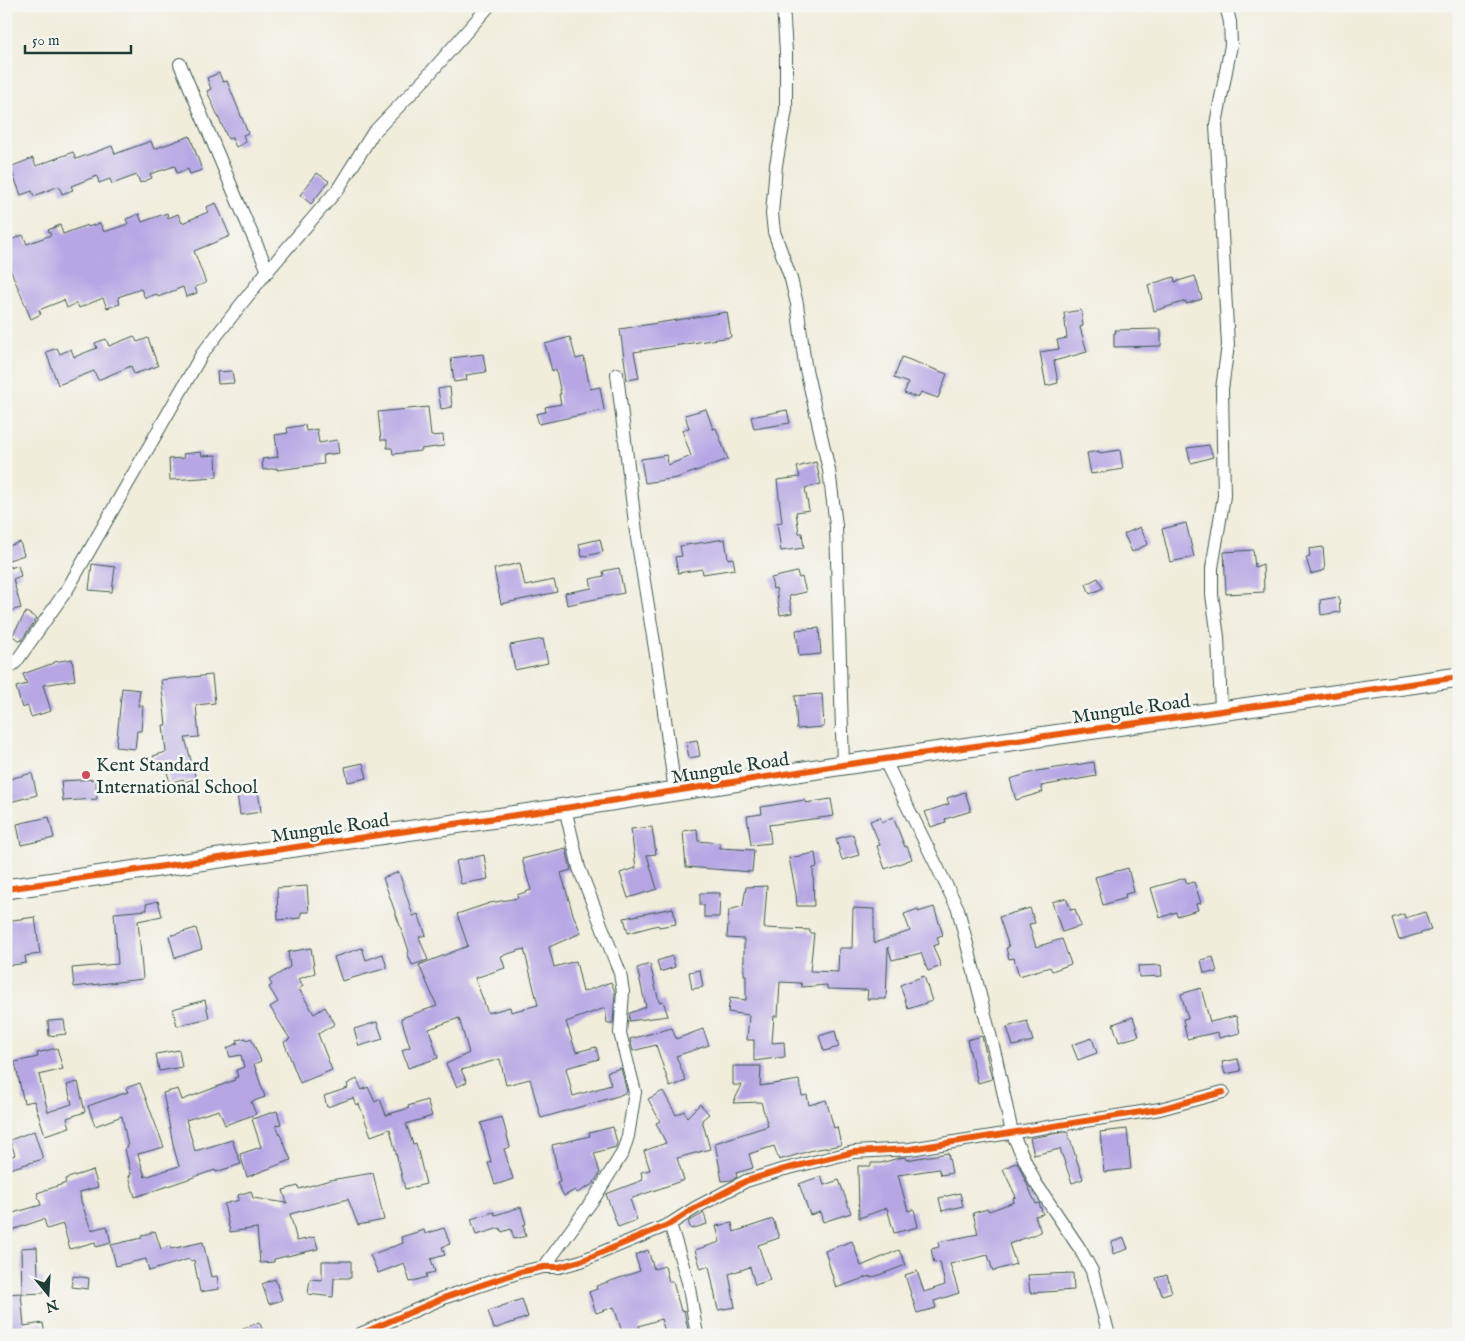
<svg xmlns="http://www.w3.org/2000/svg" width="1465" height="1341" viewBox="0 0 1465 1341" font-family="'IM FELL English',serif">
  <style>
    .building { fill: #b6a7e4; fill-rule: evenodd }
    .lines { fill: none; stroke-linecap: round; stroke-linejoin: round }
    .street-casing { stroke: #3e574d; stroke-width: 14 }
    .secondary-casing { stroke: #3e574d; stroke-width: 21 }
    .street { stroke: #fff; stroke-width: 12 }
    .secondary { stroke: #fff; stroke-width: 19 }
    .cycleway-casing { stroke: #f6f6f2; stroke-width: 9 }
    .cycleway { stroke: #e8590c; stroke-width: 6 }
    .poi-dot { fill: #d1495b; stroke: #f6f6f2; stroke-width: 2 }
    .labels { text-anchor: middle; stroke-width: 5; stroke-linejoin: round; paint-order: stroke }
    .street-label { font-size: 19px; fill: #1f3d34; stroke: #f6f6f2 }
    .poi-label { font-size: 19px; fill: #1f3d34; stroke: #f6f6f2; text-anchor: start }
  </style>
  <rect width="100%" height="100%" fill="#f6f6f2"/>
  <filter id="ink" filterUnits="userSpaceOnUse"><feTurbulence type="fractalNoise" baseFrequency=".02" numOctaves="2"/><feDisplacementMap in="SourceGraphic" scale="10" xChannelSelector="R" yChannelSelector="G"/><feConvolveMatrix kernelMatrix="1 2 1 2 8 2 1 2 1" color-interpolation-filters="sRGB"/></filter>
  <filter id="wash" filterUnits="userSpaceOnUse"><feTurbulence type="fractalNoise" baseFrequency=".0096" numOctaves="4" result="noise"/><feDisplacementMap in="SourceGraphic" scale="20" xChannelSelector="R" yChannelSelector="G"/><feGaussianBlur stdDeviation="1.12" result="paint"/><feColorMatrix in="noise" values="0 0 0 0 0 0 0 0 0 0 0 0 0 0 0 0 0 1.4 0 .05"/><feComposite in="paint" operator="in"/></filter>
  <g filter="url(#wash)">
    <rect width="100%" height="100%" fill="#f0eddb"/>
    <g id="blocks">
      <g class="building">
        <polygon points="219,73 223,82 227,81 248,133 243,135 246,142 236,147 232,138 228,139 207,91 211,89 207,78"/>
        <polygon points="190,136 202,170 190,174 188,169 177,173 175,166 150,174 152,178 140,183 137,175 112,184 110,179 99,183 97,176 71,186 73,190 62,194 59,186 34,196 32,191 21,195 10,167 33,158 36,166 73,152 76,159 112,146 115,154 151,141 154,149"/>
        <polygon points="317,173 329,181 311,204 300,195"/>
        <polygon points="216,203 230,236 194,251 206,283 195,287 197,293 186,297 183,287 158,297 157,294 145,298 141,289 118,297 120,304 107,308 103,298 79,308 77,303 67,308 64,300 39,310 41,314 31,319 6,259 6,242 23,235 27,244 51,235 48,230 60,225 63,234 87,225 88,227 100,223 104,232 128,224 126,219 139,214 142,222 167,213 168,218 178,214 182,223 208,212 206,207"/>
        <polygon points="1195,276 1202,299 1186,304 1186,301 1154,311 1148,285 1174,277 1175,282"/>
        <polygon points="1081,310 1083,326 1080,327 1087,352 1054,361 1058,383 1046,386 1040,352 1059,349 1057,340 1067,338 1064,313"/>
        <polygon points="727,312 731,337 634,352 639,378 627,380 620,329"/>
        <polygon points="1161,329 1161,346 1114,347 1114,333 1116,333 1115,330"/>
        <polygon points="134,336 137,342 148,338 158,366 134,374 131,366 98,380 94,371 58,385 46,352 57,348 60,354 71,349 74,357 97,348 95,343 106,339 109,346"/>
        <polygon points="570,337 576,359 584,357 590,389 600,387 604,410 539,424 536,414 546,412 545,407 561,404 559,394 561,394 556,370 552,371 545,344"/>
        <polygon points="483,354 486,372 466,375 467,380 454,382 451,358"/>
        <polygon points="902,357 947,374 938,398 921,392 918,398 904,393 908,383 894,378"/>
        <polygon points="232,371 234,383 218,384 217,372"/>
        <polygon points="450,387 452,407 441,409 438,389"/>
        <polygon points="428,407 431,436 443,435 444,446 421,449 421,451 393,454 392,448 387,448 387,440 381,440 378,412"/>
        <polygon points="706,409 713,429 716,428 728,459 677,478 645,483 641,459 667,455 668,465 691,456 682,430 689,428 685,415"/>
        <polygon points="787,410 790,423 754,429 751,417"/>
        <polygon points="305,425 306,431 317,429 319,443 337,440 339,453 323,455 324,464 277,470 277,468 263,470 262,459 278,457 275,435 288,433 287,428"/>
        <polygon points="1209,445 1213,457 1191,463 1187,448"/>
        <polygon points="1120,450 1123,469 1091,474 1087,453 1099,451 1099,453"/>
        <polygon points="201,452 202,456 216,455 217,477 170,480 169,459 184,458 183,454"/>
        <polygon points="816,462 821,484 805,488 809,510 796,512 799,533 802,533 804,548 781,551 777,523 782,522 777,480 800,477 797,467"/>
        <polygon points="1186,523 1194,557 1170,562 1162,529"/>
        <polygon points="1140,527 1148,544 1132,552 1124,534"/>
        <polygon points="600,539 603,552 582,557 579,544"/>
        <polygon points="725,539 728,559 733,558 735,569 703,574 702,569 678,573 675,557 682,556 680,546"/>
        <polygon points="20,542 24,555 9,560 6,547"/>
        <polygon points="1323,547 1325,570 1311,574 1306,558 1310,557 1309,549"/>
        <polygon points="1253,550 1255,567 1263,564 1264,592 1226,594 1224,552"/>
        <polygon points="520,563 525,586 554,580 557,592 501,604 494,569"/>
        <polygon points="92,564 115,567 112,592 89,590"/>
        <polygon points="18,565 21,576 13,579 21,608 6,612 6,567 10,566 11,568"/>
        <polygon points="619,568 624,593 567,605 565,593 592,588 590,579 604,576 603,571"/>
        <polygon points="797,572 799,578 802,577 806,592 789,596 792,613 780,615 776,588 773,589 771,578"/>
        <polygon points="1098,578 1103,588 1090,594 1086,584"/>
        <polygon points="1339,597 1340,612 1321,615 1320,600"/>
        <polygon points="26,612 37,618 21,641 12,636"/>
        <polygon points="819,628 821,654 799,656 796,630"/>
        <polygon points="543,639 548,663 515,670 510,645"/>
        <polygon points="72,659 75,680 43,685 51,711 31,717 28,706 22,708 16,687 27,684 23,674 54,663 54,662"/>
        <polygon points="212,675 215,703 196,705 199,737 185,738 196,779 184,782 183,779 170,783 166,768 157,770 153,756 166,752 163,725 166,725 161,680"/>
        <polygon points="122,688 140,690 138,706 143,706 141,731 137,731 135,749 116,747"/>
        <polygon points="822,694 824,727 797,729 795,696"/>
        <polygon points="697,740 700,756 689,758 686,742"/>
        <polygon points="1094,762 1096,776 1041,786 1043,792 1016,800 1010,779 1037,771"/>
        <polygon points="363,763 367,778 348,782 345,767"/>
        <polygon points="32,773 37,795 6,803 6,780"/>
        <polygon points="96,779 97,799 63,801 61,781"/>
        <polygon points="258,790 261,812 240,815 237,793"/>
        <polygon points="965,792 971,811 945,819 946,822 931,827 925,812 949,804 947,798"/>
        <polygon points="831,799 834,816 769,825 771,843 751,845 747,816 762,814 761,807 805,800 805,803"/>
        <polygon points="49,817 54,838 21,845 17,824"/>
        <polygon points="880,817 882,822 893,817 905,847 907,846 912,859 885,869 877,846 880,845 870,821"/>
        <polygon points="652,827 656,854 647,855 657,889 628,898 620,873 636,868 631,829"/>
        <polygon points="697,829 698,841 720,843 720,848 754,850 752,872 686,867 683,831"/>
        <polygon points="853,834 859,855 842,860 836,839"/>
        <path d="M566 848 571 870 561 873 573 914 581 933 549 947 554 967 576 961 583 992 611 982 615 992 613 1023H607L605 1008 566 1022 576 1052 596 1047 599 1059 566 1068 573 1096 611 1085 607 1072 621 1068 627 1092 618 1096 541 1118 530 1079 506 1085 500 1059 461 1070 467 1082 457 1087 446 1064 469 1053 459 1018 429 1029 438 1058 408 1068 402 1050 410 1047 401 1018 437 1006 419 965 468 946 457 914 490 903 518 898 517 895 531 890 522 859ZM524 949 538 1005 511 1012 510 1007 488 1013 475 978 505 968 501 956Z"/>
        <polygon points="815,853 817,867 813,868 814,906 797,906 796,894 789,858"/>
        <polygon points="484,855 488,879 461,884 456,861"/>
        <polygon points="1128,868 1134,892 1125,894 1126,898 1103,905 1095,877"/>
        <polygon points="399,872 413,916 418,914 426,935 419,937 428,960 412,965 407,952 409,951 383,878"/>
        <polygon points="1185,878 1187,884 1194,882 1201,903 1196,904 1198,910 1177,916 1176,912 1160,918 1151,888"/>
        <polygon points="307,886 309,912 301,912 301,918 278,920 277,888"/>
        <polygon points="767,886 764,928 810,930 810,933 814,933 810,971 838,972 839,948 852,948 853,908 874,909 874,943 910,931 904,914 918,909 918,912 934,907 943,935 937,937 939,944 933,946 941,966 928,971 921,953 892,960 888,947 886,999 867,999 868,990 827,989 827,985 802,987 801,983 780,982 778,1016 774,1016 772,1043 784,1042 785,1057 754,1061 754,1040 747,1040 749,1015 728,1012 730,998 746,1000 746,975 744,975 744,939 727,938 729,910 743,906 746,887"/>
        <polygon points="700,893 720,893 719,917 704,917 704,905 700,905"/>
        <polygon points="1066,898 1071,910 1075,909 1081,926 1062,932 1052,902"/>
        <polygon points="158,901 162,916 138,921 143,979 74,987 72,968 118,964 114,913 147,910 146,904"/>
        <polygon points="673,908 676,924 659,927 658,925 628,933 624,918"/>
        <polygon points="1030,908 1035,923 1029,924 1036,947 1062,939 1071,964 1052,971 1050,967 1019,976 1014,958 1009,959 1006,948 1009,947 999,917"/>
        <polygon points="1425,912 1431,930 1399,940 1392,918 1404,914 1405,918"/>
        <polygon points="35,917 40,954 25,956 26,963 6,966 6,921"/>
        <polygon points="196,928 202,949 175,958 169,936"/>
        <polygon points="311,948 315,973 298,979 303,986 299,989 314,1014 325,1007 335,1024 318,1034 332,1070 300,1083 284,1042 290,1039 270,1007 278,1002 269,987 272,985 269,980 290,967 288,952"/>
        <polygon points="362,948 366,960 383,954 387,968 342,981 334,957"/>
        <polygon points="672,956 675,967 660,972 657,961"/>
        <polygon points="1213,957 1217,972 1204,973 1201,960"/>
        <polygon points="650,964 659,1002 663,1001 668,1016 629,1021 630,1013 646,1007 637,968"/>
        <polygon points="1161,965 1162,976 1139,977 1138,966"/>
        <polygon points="700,970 703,987 692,989 689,972"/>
        <polygon points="924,976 932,1001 908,1009 900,985"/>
        <polygon points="1201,988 1210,1022 1236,1016 1240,1033 1219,1038 1218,1032 1187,1039 1183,1019 1188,1018 1181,994"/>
        <polygon points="205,1000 209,1018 177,1026 173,1009"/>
        <polygon points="1133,1017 1139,1036 1119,1042 1113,1024"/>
        <polygon points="64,1020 66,1034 49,1036 48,1021"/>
        <polygon points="1027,1021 1033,1041 1013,1046 1007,1027"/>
        <polygon points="377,1022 383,1039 359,1046 354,1029"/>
        <polygon points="672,1028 676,1039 703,1029 709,1045 676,1056 686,1081 670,1087 656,1045 633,1051 630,1039"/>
        <polygon points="835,1031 839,1047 824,1051 819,1036"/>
        <polygon points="982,1036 992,1079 978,1083 967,1040"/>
        <polygon points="246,1038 247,1040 251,1038 261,1061 254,1064 265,1097 251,1102 256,1114 225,1125 219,1110 186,1120 195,1151 232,1140 241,1164 216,1172 215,1170 135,1197 129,1176 131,1175 125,1148 128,1147 122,1116 95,1126 88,1106 128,1092 126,1088 140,1083 164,1147 138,1154 145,1177 179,1166 174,1149 163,1093 178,1089 182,1100 235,1080 234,1078 238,1077 236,1070 244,1067 241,1055 230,1057 227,1048 238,1043 237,1040"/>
        <polygon points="1092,1038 1097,1053 1078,1060 1072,1045"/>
        <polygon points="57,1048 63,1069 39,1075 48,1112 72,1104 67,1085 78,1082 85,1112 67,1118 70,1127 45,1135 34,1101 24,1103 15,1062 38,1057 37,1053"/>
        <polygon points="179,1050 182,1067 159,1071 156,1054"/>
        <polygon points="1238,1059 1241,1071 1225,1074 1222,1062"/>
        <polygon points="733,1066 761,1066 760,1086 799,1080 802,1096 807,1095 809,1105 826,1100 834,1128 837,1127 841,1145 813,1150 779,1160 774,1146 749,1154 753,1168 736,1173 737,1177 731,1180 722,1181 715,1143 768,1126 761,1102 733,1103 742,1085 733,1085"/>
        <polygon points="357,1079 362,1090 368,1087 375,1102 380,1099 386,1115 409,1108 408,1106 427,1100 432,1116 406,1124 413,1144 416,1143 426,1184 405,1189 390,1129 371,1136 359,1104 356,1105 353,1098 327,1107 324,1096 348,1088 347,1084"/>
        <polygon points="663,1091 676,1115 684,1111 687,1117 700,1104 709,1114 702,1120 710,1149 677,1158 684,1180 630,1199 637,1220 618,1227 606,1194 643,1180 641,1172 650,1170 644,1151 666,1143 656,1123 660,1121 648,1099"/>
        <polygon points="277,1111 281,1124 276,1125 291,1160 247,1177 240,1154 261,1147 252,1119"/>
        <polygon points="502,1117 510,1147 504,1149 513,1179 495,1185 488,1163 491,1162 481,1123"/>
        <polygon points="613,1127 617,1143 616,1147 594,1153 600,1173 593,1184 577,1193 575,1190 564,1196 557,1183 560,1182 552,1145 590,1136 589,1133"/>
        <polygon points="1127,1129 1131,1169 1104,1172 1100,1132"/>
        <polygon points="34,1131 43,1159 6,1170 6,1158 15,1155 10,1140"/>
        <polygon points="1065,1132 1068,1133 1083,1179 1072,1183 1060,1149 1034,1155 1030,1138"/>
        <polygon points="948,1153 952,1173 941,1175 939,1169 898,1175 908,1211 914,1209 918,1227 894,1233 887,1208 859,1218 858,1166 871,1166 871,1163 881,1163 899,1158 905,1157 906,1160"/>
        <polygon points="1017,1162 1036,1204 1039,1203 1043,1214 1035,1216 1041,1232 1009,1244 1016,1264 993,1271 988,1255 950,1264 959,1293 934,1301 936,1308 917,1313 905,1275 917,1271 924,1292 945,1285 940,1262 934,1263 931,1249 939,1247 938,1242 978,1234 973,1213 988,1209 989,1211 1014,1202 1013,1198 1016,1197 1003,1169"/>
        <polygon points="93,1170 98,1187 80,1192 81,1201 91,1230 107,1226 111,1243 96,1247 95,1242 70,1249 63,1224 47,1229 44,1219 6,1232 6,1215 41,1205 37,1193 66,1183 65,1179"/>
        <polygon points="373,1173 384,1220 358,1225 348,1199 290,1214 297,1241 315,1237 318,1249 274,1259 274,1262 260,1263 257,1228 230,1232 224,1204 239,1200 238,1195 251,1191 253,1198 287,1203 283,1190 298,1186 299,1189 330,1180"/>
        <polygon points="821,1176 824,1185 839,1180 851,1213 823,1222 820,1212 810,1215 799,1184"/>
        <polygon points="960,1193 963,1206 942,1211 939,1198"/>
        <polygon points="521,1207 526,1224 523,1225 526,1236 514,1239 511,1229 502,1232 500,1228 476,1235 471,1219 494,1212 495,1215"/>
        <polygon points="704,1213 707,1224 691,1229 688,1222"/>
        <polygon points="773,1219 779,1238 758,1245 770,1280 755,1285 750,1267 729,1274 735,1307 718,1310 709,1266 701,1269 695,1250 720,1242 716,1226 732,1223 734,1232"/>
        <polygon points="444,1228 450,1244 442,1247 445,1255 431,1259 435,1272 426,1274 427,1277 410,1282 404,1263 378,1273 370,1255 403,1243 401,1237 424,1230 425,1234"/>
        <polygon points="155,1231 161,1249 170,1246 171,1249 203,1242 211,1277 217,1276 219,1289 200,1292 194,1260 190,1261 189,1259 149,1271 146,1259 116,1266 111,1245 142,1238 141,1236"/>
        <polygon points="1124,1238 1128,1249 1113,1254 1112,1242"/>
        <polygon points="852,1241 861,1266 899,1250 906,1265 871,1278 870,1276 836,1288 825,1251"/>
        <polygon points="37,1247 38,1277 43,1277 44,1293 22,1294 21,1248"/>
        <polygon points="648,1250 654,1269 665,1266 669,1282 673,1282 681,1311 684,1310 689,1335 666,1335 661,1319 639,1326 642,1335 625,1335 624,1331 622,1332 614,1307 596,1313 589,1292 597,1289 596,1286 640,1271 635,1255"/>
        <polygon points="322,1261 351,1261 351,1278 334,1278 333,1297 308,1294 310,1279 322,1280"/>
        <polygon points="1073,1273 1074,1290 1030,1293 1028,1275"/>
        <polygon points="1167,1275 1172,1292 1162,1295 1156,1278"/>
        <polygon points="73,1276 89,1278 88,1289 72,1287"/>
        <polygon points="275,1279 282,1300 269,1304 262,1284"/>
        <polygon points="21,1293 24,1326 43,1323 45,1335 6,1335 6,1325 8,1325 6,1294"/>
        <polygon points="522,1299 528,1317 494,1329 488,1311"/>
        <polygon points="259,1322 265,1335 230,1335"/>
      </g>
    </g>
  </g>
  <g filter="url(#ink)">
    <use href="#blocks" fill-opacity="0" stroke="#3e574d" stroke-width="1"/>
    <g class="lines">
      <g class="street-casing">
        <g id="street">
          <polyline points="783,6 786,52 786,110 776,165 772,214 774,232 791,279 797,304 805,365 829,470 836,526 843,765"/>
          <polyline points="180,64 238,202 268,271"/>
          <polyline points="617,374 636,532 657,661 675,791"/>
          <polyline points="6,670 16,662 68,588 202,354 265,274 338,189 373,133 425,79 489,6"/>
          <polyline points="1221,710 1218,637 1212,595 1212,568 1224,496 1222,389 1228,345 1216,124 1231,45 1230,22 1226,6"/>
          <polyline points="884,759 958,909 996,1058 1012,1133 1035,1182 1080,1249 1092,1271 1109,1335"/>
          <polyline points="670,1224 688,1282 697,1335"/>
          <polyline points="544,1267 595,1197 623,1152 628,1136 635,1092 620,1033 623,992 620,973 579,868 565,808"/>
          <polyline points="358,1335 446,1297 520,1272 544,1267 559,1267 581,1261 670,1224 695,1208 746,1181 781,1170 854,1152 910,1149 1160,1109 1223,1092"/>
        </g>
      </g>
      <g class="secondary-casing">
        <polyline id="secondary" points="6,889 565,808 843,765 1459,677"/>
      </g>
      <use href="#street" class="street"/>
      <use href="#secondary" class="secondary"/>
      <g class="cycleway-casing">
        <g id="cycleway">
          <polyline points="6,889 565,808 843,765 1459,677"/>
          <polyline points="358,1335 446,1297 520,1272 544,1267 559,1267 581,1261 670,1224 695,1208 746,1181 781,1170 854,1152 910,1149 1160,1109 1223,1092"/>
        </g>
      </g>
      <use href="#cycleway" class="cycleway"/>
    </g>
  </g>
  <circle class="poi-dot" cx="86" cy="775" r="5"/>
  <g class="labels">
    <g class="street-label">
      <text transform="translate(1131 708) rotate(-8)" y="7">Mungule Road</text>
      <text transform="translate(730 767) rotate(-9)" y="7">Mungule Road</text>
      <text transform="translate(330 827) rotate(-8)" y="7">Mungule Road</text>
    </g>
    <g class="poi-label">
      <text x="96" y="771">Kent Standard<tspan x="96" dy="22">International School</tspan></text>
    </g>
  </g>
  <rect width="1465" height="1341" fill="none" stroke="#f6f6f2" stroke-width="25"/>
  <g transform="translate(48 1294) rotate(162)" stroke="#f6f6f2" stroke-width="4" paint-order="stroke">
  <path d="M0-4L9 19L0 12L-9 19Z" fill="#1f3d34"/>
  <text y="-8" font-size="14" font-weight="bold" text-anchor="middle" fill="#1f3d34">N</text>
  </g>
  <path d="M25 45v8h106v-8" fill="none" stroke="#1f3d34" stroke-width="2.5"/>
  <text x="32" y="45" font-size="15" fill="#1f3d34" stroke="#f6f6f2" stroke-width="4" paint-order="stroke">50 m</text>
</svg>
